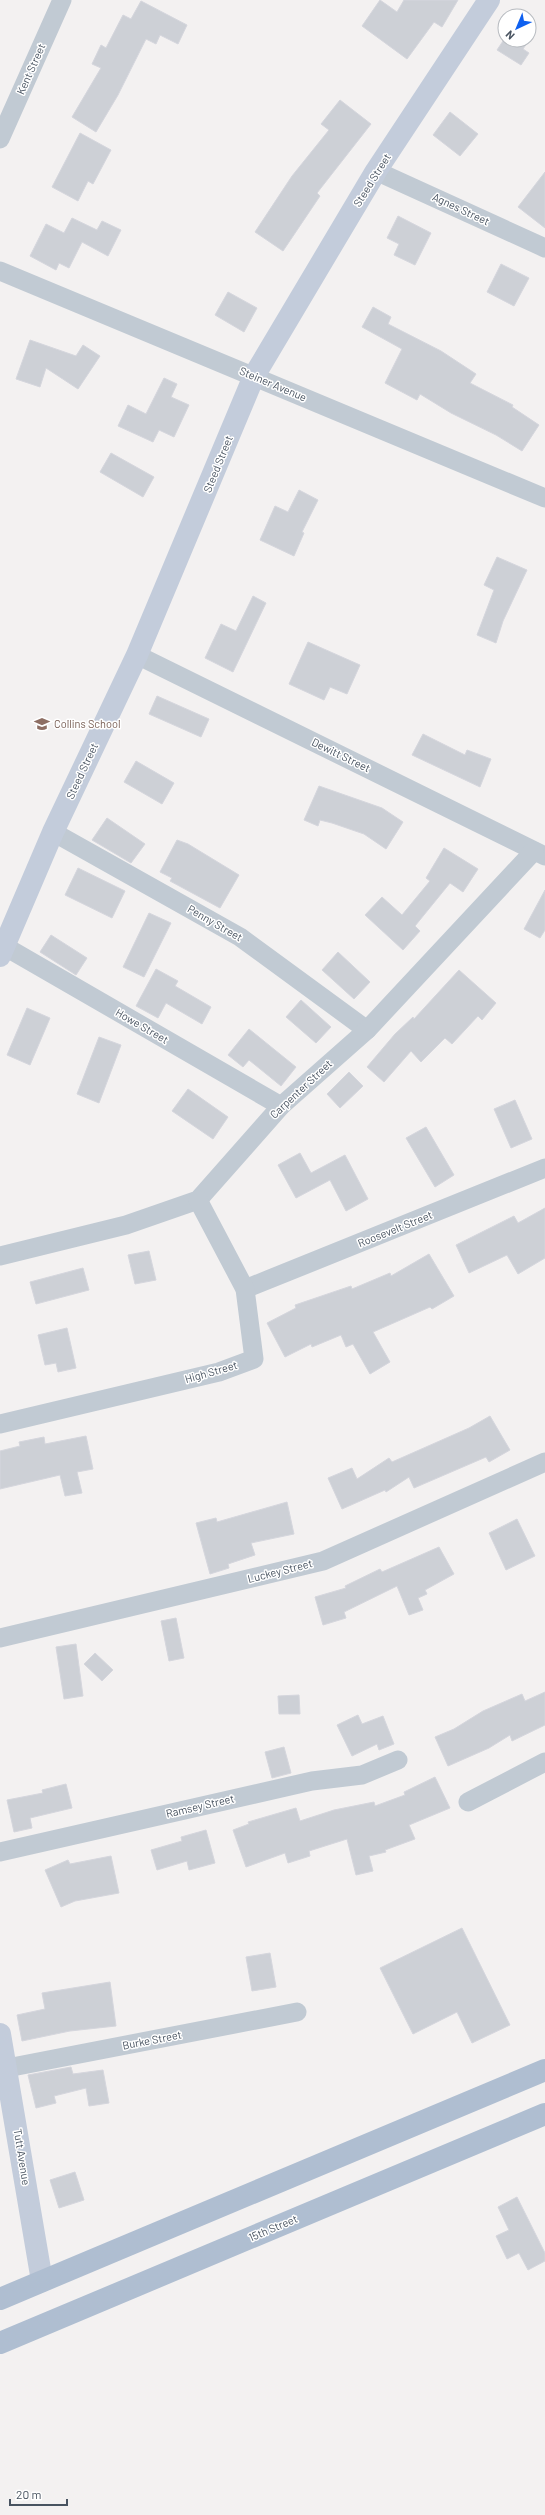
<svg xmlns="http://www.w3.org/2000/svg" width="545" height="2515" viewBox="0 0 545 2515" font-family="Barlow,sans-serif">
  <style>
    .building { fill: #cdd0d6; stroke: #d5d6dd }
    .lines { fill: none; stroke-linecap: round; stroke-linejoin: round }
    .street { stroke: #c1cad3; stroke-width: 19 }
    .secondary { stroke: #c3ccdb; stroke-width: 22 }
    .primary { stroke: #afbed1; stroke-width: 22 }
    .labels { text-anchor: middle; stroke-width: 3; stroke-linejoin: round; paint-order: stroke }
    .street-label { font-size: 11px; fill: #485360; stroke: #fff }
    .education-label { font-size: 11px; fill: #785e54; stroke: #fff; text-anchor: start }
  </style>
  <rect width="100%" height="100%" fill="#f3f1f1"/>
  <g class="building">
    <polygon points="380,0 397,12 404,0 458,0 442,27 434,22 407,59 362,26"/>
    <polygon points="141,1 187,25 178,44 160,35 156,44 146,39 118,95 96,132 72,117 101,68 92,64 101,45 106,48 123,15 131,19"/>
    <polygon points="505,38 505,40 529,40 523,49 529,53 521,65 497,50"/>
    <polygon points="340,100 371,124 317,193 320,196 283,251 255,232 292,176 329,130 321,124"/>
    <polygon points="450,112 478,134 460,156 433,135"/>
    <polygon points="80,133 111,150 93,184 88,181 78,201 52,187"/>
    <polygon points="545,172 545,228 518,207"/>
    <polygon points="398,216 431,233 415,265 394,255 399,244 387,238"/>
    <polygon points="72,218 97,230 102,221 121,230 108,256 82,242 69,268 59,263 56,270 30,256 46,224 64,233"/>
    <polygon points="501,264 529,278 514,306 487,292"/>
    <polygon points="228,292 257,308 244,332 215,315"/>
    <polygon points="373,307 391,317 388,324 441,351 476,374 470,383 513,405 512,407 539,425 522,451 496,435 451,413 420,394 417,400 385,383 402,349 362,327"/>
    <polygon points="30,340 76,356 83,345 100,356 78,389 46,368 40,387 16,379"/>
    <polygon points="164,378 177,384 171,397 189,405 174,437 159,430 153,442 118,426 128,405 146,414"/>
    <polygon points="111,453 154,477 143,497 100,472"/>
    <polygon points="299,490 318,500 302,532 304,533 294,556 260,540 275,506 288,512"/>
    <polygon points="497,557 527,570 503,621 496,643 477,635 494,590 484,585"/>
    <polygon points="253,596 266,603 233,672 205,658 221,624 236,631"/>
    <polygon points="308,642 360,665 347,694 330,687 324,700 289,684"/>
    <polygon points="157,696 209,719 201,737 149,714"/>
    <polygon points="423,734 465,755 467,750 491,759 480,787 412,755"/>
    <polygon points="136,761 174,783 162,804 124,782"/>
    <polygon points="319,786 382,808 403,822 386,849 364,834 332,823 320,820 318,826 304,820"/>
    <polygon points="107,818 145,844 131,863 92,840"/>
    <polygon points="177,840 188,844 239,875 220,908 170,881 172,878 160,872"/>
    <polygon points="444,848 478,869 463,892 450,883 415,926 420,931 403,950 365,915 382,897 402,915 430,881 426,878"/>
    <polygon points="78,868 125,891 112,918 65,895"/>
    <polygon points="545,890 545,930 540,938 524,929"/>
    <polygon points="149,913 171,923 144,977 123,967"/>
    <polygon points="51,935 87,958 76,975 40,952"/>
    <polygon points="338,952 370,982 354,999 322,970"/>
    <polygon points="156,969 178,981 175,986 211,1007 202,1024 166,1003 158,1018 136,1006"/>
    <polygon points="459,970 496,1003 482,1020 478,1016 452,1044 445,1038 421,1062 411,1051 384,1082 367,1067 395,1034 413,1017 414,1019"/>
    <polygon points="301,1000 331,1027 316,1043 286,1017"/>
    <polygon points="27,1008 50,1018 30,1065 7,1055"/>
    <polygon points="249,1029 296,1067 281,1086 249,1060 243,1067 228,1055"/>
    <polygon points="99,1037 121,1045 99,1103 77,1094"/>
    <polygon points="349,1072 363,1086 340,1108 327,1094"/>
    <polygon points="188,1089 228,1117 213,1139 172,1111"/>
    <polygon points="515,1100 532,1139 511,1148 494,1109"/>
    <polygon points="426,1127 454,1175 435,1187 406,1138"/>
    <polygon points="300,1153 311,1173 345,1155 368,1199 346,1211 330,1180 296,1198 278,1165"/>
    <polygon points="545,1208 545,1258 518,1274 507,1255 469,1273 456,1245 514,1216 518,1223"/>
    <polygon points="149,1251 156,1280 135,1284 128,1255"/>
    <polygon points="429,1254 454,1296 432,1309 430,1307 373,1332 390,1362 370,1374 353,1344 346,1347 341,1335 312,1347 311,1344 285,1357 267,1323 296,1308 295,1305 351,1286 352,1289 390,1273 391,1276"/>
    <polygon points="83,1268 89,1290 36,1304 30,1282"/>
    <polygon points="67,1328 76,1368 58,1372 56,1363 45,1365 38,1335"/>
    <polygon points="490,1416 510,1450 489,1462 486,1457 414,1488 409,1477 386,1492 385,1490 342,1509 328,1478 352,1468 357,1479 389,1458 392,1462 469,1428"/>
    <polygon points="86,1436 93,1469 77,1472 82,1493 65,1496 60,1475 0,1489 0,1451 20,1446 19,1442 44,1437 45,1444"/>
    <polygon points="287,1502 294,1534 251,1543 255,1555 228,1564 229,1568 210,1574 196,1523 216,1518 217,1522"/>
    <polygon points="517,1519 535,1556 506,1570 489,1533"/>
    <polygon points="439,1547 454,1574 425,1590 427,1594 418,1598 423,1610 409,1615 397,1586 344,1612 346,1618 323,1625 315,1597 346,1588 345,1586 380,1569 382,1572"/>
    <polygon points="176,1618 184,1658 169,1661 161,1621"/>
    <polygon points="76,1644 83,1696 64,1699 56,1647"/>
    <polygon points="95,1653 113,1670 102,1681 84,1664"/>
    <polygon points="545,1692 545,1725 512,1741 510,1735 489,1748 448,1766 435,1737 454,1729 483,1711 522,1694 525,1701"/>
    <polygon points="299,1695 300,1714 279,1714 278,1696"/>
    <polygon points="358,1715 362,1724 383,1716 394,1744 379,1750 377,1744 352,1756 337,1725"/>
    <polygon points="284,1747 291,1773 272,1778 265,1752"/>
    <polygon points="435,1777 450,1808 409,1825 415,1839 385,1850 386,1852 369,1856 373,1871 356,1875 347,1839 309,1851 310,1856 288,1863 285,1853 246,1867 233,1830 249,1824 248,1822 296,1808 300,1821 334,1810 374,1802 375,1806 405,1795 404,1792"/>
    <polygon points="66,1784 72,1808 30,1818 32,1828 14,1832 7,1800 43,1793 42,1790"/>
    <polygon points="206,1830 215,1863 189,1870 187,1861 157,1870 151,1850 182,1841 181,1837"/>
    <polygon points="111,1856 119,1893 75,1901 61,1907 45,1870 68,1860 70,1864"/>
    <polygon points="462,1928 510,2025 472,2043 457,2012 413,2034 380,1968"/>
    <polygon points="270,1953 276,1987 252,1991 246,1957"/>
    <polygon points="110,1982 116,2026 70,2031 22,2041 17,2015 45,2009 42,1993"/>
    <polygon points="71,2067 73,2074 103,2070 109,2103 89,2106 86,2088 54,2096 56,2103 36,2108 28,2075"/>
    <polygon points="75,2172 84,2200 59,2208 50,2180"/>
    <polygon points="517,2197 545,2253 545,2261 528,2270 519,2253 507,2259 496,2236 509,2230 498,2207"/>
  </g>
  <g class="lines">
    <g class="street">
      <polyline points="0,139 62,0"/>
      <polyline points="376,171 545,248"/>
      <polyline points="0,271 545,498"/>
      <polyline points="137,655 545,856"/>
      <polyline points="53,832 240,937 367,1030"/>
      <polyline points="4,946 281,1106"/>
      <polyline points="0,1256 126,1225 198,1200 281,1106 367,1030 534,851"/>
      <polyline points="245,1289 545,1168"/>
      <polyline points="0,1424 219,1372 254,1359 245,1289 198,1200"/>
      <polyline points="0,1638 323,1561 545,1462"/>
      <polyline points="468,1802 545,1762"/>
      <polyline points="0,1852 312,1781 362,1775 398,1760"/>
      <polyline points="7,2068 297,2012"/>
    </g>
    <g class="secondary">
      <polyline points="0,956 53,832 137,655 254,376 376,171 489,0"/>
      <polyline points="0,2034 42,2281"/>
    </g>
    <g class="primary">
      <polyline points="0,2299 545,2070"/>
      <polyline points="0,2343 545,2114"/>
    </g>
  </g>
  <defs>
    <g id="school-bare" transform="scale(1.2)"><path d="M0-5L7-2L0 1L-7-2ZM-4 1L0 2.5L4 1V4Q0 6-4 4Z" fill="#8d6e63" stroke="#fff" stroke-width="2.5" paint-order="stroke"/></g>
  </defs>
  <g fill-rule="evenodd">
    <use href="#school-bare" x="42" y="724"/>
  </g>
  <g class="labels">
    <g class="street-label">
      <text transform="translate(31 69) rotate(-66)" y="4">Kent Street</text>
      <text transform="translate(372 180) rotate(-58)" y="4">Steed Street</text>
      <text transform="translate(461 209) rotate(25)" y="4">Agnes Street</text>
      <text transform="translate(273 384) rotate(23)" y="4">Steiner Avenue</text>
      <text transform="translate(218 464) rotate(-68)" y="4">Steed Street</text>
      <text transform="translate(341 755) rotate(26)" y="4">Dewitt Street</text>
      <text transform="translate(82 771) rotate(-65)" y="4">Steed Street</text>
      <text transform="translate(215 923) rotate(30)" y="4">Penny Street</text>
      <text transform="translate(142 1026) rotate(30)" y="4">Howe Street</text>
      <text transform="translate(301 1089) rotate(-43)" y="4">Carpenter Street</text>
      <text transform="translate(395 1229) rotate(-22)" y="4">Roosevelt Street</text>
      <text transform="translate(211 1372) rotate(-16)" y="4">High Street</text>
      <text transform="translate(280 1571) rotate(-14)" y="4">Luckey Street</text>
      <text transform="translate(200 1806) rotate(-13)" y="4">Ramsey Street</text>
      <text transform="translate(152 2040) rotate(-11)" y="4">Burke Street</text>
      <text transform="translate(22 2157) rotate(81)" y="4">Tutt Avenue</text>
      <text transform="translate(273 2228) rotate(-23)" y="4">15th Street</text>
    </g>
    <g class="education-label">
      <text x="54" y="728">Collins School</text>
    </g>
  </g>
  <g transform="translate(517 28) rotate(224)"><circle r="19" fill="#ffffff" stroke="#b6babf"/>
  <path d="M0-3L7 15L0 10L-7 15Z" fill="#0e60f0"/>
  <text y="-6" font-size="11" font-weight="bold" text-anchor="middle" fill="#485360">N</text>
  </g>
  <path d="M10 2499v6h57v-6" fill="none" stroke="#485360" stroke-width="2"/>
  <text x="16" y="2499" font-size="12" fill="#485360" stroke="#ffffff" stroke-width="3" paint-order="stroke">20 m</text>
</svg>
